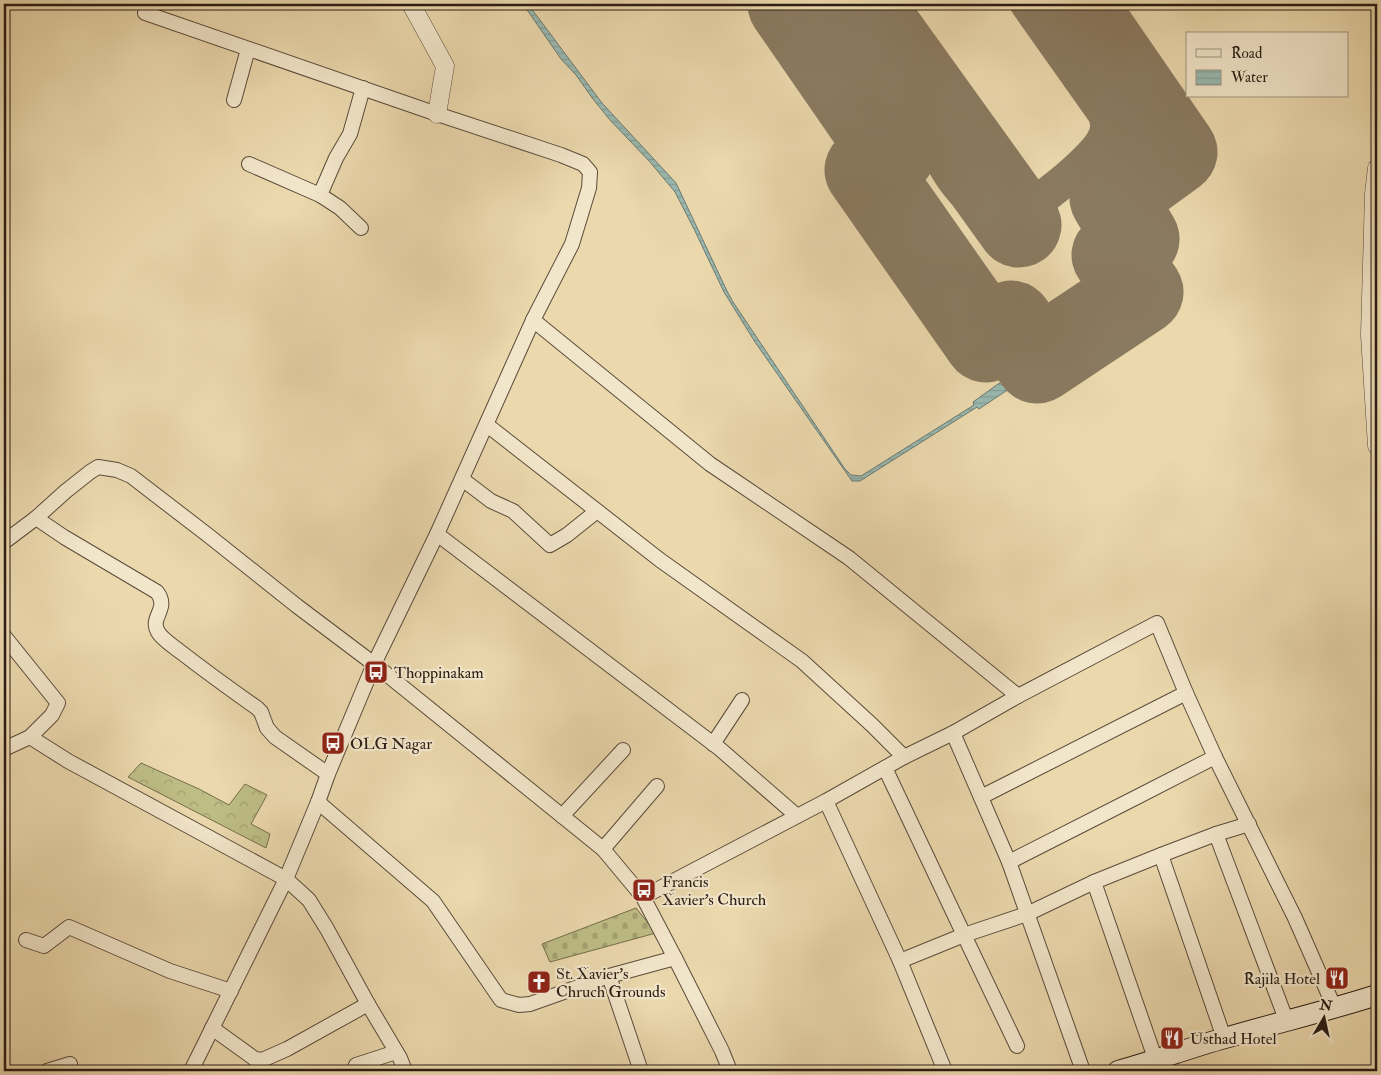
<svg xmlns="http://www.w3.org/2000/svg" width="1381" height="1075" viewBox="0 0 1381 1075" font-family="'IM FELL Double Pica',serif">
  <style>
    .forest { fill: url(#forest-crowns); stroke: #746c4c }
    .cemetery { fill: url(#cemetery-stones); stroke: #746c4c }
    .water { fill: url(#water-rules); stroke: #6d7a72 }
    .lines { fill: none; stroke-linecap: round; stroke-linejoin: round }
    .taxiway { stroke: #8a7a60; stroke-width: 34 }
    .runway { stroke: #8a7a60; stroke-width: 85 }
    .minor-casing { stroke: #5a4b3a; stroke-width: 16 }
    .tertiary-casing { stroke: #5a4b3a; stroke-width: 19 }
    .secondary-casing { stroke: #2a1c14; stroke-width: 22 }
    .minor { stroke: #f2e6ca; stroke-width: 14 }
    .tertiary { stroke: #f2e6ca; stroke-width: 18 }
    .secondary { stroke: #f2e6ca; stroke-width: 20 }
    .labels { text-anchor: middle; stroke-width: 4.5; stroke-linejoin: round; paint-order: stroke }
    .poi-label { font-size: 16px; fill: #2a1c14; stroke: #f2e6ca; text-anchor: start }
  </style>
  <defs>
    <pattern id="forest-crowns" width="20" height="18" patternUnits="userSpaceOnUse" patternTransform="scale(1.25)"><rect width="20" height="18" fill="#bdbd85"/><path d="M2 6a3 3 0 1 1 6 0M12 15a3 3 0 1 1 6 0" fill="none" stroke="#a3a272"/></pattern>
    <pattern id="cemetery-stones" width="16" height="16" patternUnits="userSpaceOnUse" patternTransform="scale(1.25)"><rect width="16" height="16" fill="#bdbd85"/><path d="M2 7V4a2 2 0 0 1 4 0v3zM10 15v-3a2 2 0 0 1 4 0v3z" fill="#a3a272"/></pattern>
    <pattern id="water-rules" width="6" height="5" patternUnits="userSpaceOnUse" patternTransform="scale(1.25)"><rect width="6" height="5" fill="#99b9b0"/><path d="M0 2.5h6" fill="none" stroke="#849e96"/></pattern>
  </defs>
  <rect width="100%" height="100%" fill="#ebd8ad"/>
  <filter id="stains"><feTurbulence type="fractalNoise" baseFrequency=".004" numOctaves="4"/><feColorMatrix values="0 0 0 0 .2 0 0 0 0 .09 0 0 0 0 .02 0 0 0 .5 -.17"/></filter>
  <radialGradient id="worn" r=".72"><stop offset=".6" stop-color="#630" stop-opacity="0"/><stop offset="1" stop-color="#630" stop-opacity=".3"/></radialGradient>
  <polygon class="forest" points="141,763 199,789 229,805 245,784 267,795 251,824 270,834 266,848 128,777"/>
  <polygon class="cemetery" points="636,908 656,933 550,962 542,944"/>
  <polygon class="water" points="523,4 528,4 602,103 676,183 727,291 733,302 845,469 851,475 861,476 974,405 973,402 1005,379 1012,387 979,409 977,407 860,481 852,481 755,342 724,292 694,229 675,192 650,162 610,120 593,99 576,75 561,59"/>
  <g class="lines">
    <path class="taxiway" d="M898 52C929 105 928 172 984 209 991 214 1000 219 1008 217 1029 213 1092 160 1102 142 1108 133 1109 123 1104 113L1027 4"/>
    <g class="runway">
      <polyline points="790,4 893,153 867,170 986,340 1011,323 1037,361 1141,292 1114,255 1137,239 1112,198 1175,152 1073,4"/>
      <polyline points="868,15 1019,225"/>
    </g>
    <g class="minor-casing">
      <g id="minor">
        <polyline points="145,13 437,114 561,155 583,164 590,172 589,188 572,244 533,320 437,534 374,664 328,774 318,802 286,879 191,1071"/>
        <polyline points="234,100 248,49"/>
        <polyline points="249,164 320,195"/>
        <polyline points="361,228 340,208 320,195 336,158 350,134 363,88"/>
        <polyline points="533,320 710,464 849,558 1018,696"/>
        <polyline points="487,425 660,560 802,661 872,725 904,757"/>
        <polyline points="462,479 491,501 513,511 550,545 567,535 597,511"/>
        <polyline points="437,534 720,749 797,816"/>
        <polyline points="4,542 36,518"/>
        <polyline points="4,636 58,703 52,715 30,737 4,749"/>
        <polyline points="953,733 1009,862 1083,1071"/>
        <polyline points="30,737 68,761 286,879 309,900 327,929 368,1004 400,1058 405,1071"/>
        <polyline points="713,744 742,700"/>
        <polyline points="885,768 964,935 1017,1046"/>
        <path d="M328 774 275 737 267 728 261 712 257 708C230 689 204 670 178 650 172 645 162 639 158 632 149 617 170 609 157 592L64 537 36 518 66 491 90 472 98 467 117 470 131 476 209 536 297 606 374 664 603 849 643 897 675 958 722 1051 730 1071"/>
        <polyline points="981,797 1186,693"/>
        <polyline points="826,801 900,961 945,1071"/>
        <polyline points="318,802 433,901 501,1000 519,1005 530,1004 609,976 675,958"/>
        <polyline points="562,816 623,750"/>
        <polyline points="1216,834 1287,1022"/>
        <polyline points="603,849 657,786"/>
        <polyline points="1161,855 1224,1038"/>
        <polyline points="1009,862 1135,798 1215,757"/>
        <polyline points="1094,882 1156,1061"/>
        <polyline points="643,897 826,801 904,757 953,733 1018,696 1157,623 1186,693 1215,757 1295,918 1335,1009"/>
        <polyline points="26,940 44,946 69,927 170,971 231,991"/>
        <polyline points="900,961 964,935 1027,914 1094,882 1161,855 1216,834 1249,824"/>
        <polyline points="609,976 641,1071"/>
        <polyline points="212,1028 255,1059 262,1060 287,1049 368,1004"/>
        <polyline points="47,1071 70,1064"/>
        <polyline points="354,1071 356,1065 396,1052"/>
      </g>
    </g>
    <g class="tertiary-casing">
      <g id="tertiary">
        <polyline points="411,4 445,66 437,114"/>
        <polyline points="1377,168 1374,194 1370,335 1377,446"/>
      </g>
    </g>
    <g class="secondary-casing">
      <path id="secondary" d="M1118 1071C1154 1061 1189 1048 1225 1038 1276 1023 1327 1011 1377 995"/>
    </g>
    <use href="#minor" class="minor"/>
    <use href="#tertiary" class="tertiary"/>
    <use href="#secondary" class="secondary"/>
  </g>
  <defs>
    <g id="bus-square" transform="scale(1.25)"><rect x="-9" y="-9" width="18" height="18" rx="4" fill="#8f2418" stroke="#f2e6ca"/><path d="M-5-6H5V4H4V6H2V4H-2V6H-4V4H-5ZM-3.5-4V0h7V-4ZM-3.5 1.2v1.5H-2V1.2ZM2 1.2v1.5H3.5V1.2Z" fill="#fff"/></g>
    <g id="restaurant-square" transform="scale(1.25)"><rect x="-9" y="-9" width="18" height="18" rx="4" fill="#8f2418" stroke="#f2e6ca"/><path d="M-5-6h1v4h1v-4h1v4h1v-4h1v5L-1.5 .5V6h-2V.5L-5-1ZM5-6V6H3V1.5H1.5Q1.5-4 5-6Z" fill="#fff"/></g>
    <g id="church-square" transform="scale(1.25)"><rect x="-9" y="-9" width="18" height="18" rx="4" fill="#8f2418" stroke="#f2e6ca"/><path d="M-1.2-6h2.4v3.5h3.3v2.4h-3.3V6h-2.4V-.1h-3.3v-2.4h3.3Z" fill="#fff"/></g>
  </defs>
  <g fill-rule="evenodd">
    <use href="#bus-square" x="376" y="672"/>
    <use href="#bus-square" x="333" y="743"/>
    <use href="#bus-square" x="644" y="890"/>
    <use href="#restaurant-square" x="1337" y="978"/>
    <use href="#church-square" x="539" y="982"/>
    <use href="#restaurant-square" x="1172" y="1038"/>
  </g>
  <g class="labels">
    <g class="poi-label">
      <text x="394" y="678">Thoppinakam</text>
      <text x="350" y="749">OLG Nagar</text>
      <text x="662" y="887">Francis<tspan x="662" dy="18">Xavier's Church</tspan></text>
      <text x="556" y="979">St. Xavier's<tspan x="556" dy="18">Chruch Grounds</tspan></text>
      <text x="1320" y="984" text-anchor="end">Rajila Hotel</text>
      <text x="1190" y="1044">Usthad Hotel</text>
    </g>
  </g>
  <rect width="1381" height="1075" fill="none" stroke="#ebd8ad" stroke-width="20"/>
  <rect x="5" y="5" width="1371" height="1065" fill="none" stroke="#2a1c14" stroke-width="2.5"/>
  <rect x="10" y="10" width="1361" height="1055" fill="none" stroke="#2a1c14"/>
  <rect x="1186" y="32" width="162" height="65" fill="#f2e6ca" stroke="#a29581"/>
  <rect x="1196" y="49" width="25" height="8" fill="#f2e6ca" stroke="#a29581"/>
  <text x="1231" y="58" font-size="15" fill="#2a1c14">Road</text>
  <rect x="1196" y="70" width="25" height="15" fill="url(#water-rules)" stroke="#a29581"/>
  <text x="1231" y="82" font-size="15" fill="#2a1c14">Water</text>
  <g transform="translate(1324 1018) rotate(9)" stroke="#f2e6ca" stroke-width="4" paint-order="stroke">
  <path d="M0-4L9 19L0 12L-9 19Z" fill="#2a1c14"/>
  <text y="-8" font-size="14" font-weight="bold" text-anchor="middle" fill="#2a1c14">N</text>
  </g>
  <rect width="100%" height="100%" filter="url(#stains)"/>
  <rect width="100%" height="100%" fill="url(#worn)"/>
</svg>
